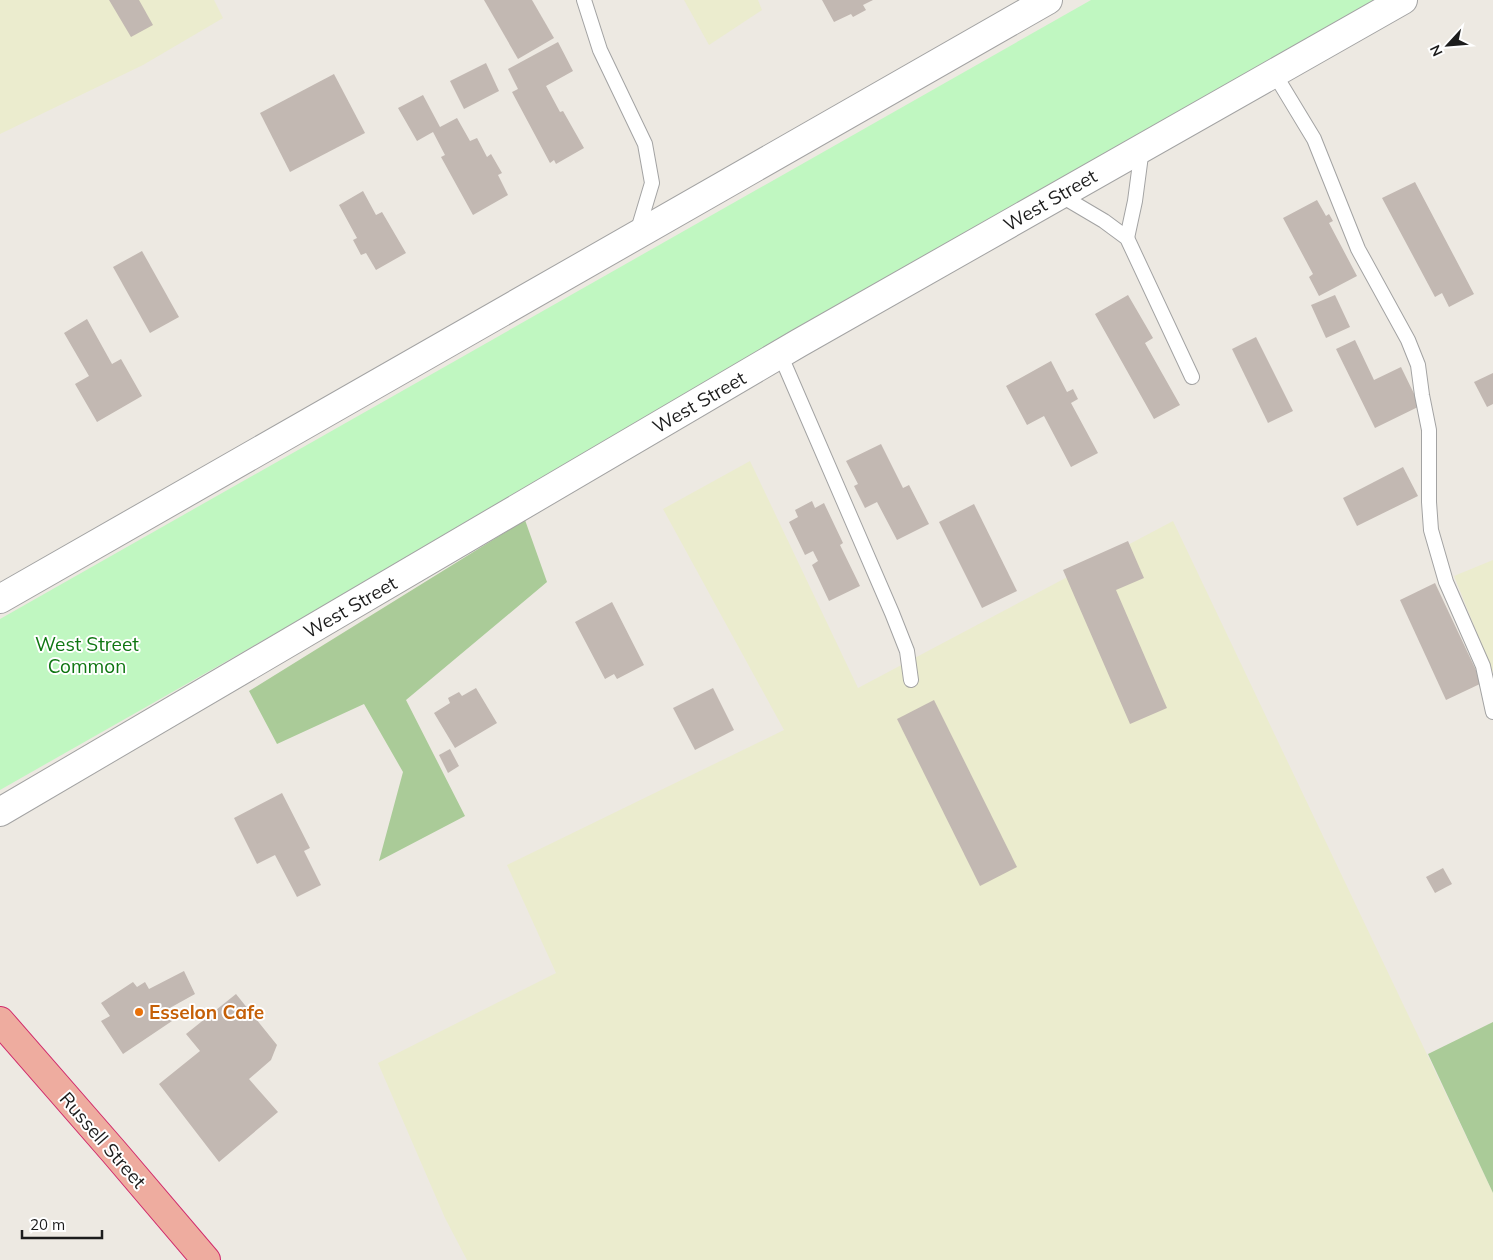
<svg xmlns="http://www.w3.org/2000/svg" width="1493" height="1260" viewBox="0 0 1493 1260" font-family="Mulish,sans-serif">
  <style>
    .farmland { fill: #ebecce }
    .forest { fill: #aacb98 }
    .park { fill: #c0f7c1 }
    .building { fill: #c2b8b2 }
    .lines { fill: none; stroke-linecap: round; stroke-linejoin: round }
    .service-casing { stroke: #a3a3a3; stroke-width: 16 }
    .minor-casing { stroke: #a3a3a3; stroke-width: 30 }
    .trunk-casing { stroke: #d12a6c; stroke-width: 30 }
    .service { stroke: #fff; stroke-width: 14 }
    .minor { stroke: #fff; stroke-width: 28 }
    .trunk { stroke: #eeac9f; stroke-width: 28 }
    .food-dot { fill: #e8710a; stroke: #fff; stroke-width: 2 }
    .labels { text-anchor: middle; stroke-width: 4; stroke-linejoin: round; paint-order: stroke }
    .street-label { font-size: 19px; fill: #1c1c1c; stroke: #fff }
    .park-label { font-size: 19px; fill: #0f7612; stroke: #fff }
    .food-label { font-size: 19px; font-weight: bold; fill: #c56008; stroke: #fff; text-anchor: start }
  </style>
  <rect width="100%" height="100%" fill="#ede9e2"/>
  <g class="farmland">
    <polygon points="0,0 214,0 223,18 143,65 0,134"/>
    <polygon points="684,0 758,0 762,10 709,45"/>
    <polygon points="750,461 858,688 1173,521 1493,1193 1493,1260 467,1260 445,1218 378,1063 556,973 507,865 784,730 663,509"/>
    <polygon points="1493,560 1493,673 1454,576"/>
  </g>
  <g class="forest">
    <polygon points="525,520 547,582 406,700 465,816 379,861 403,772 364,704 277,744 249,691"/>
    <polygon points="1493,1022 1493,1193 1428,1054"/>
  </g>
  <polygon class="park" points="1091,0 1389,0 0,790 0,619"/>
  <g class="building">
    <polygon points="109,0 139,0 153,25 131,37"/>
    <polygon points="484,0 532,0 554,38 518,59"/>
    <polygon points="822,0 873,0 863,5 866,10 853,17 851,14 834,22"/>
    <polygon points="558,42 573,71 546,86 560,112 563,111 584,148 556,164 554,160 550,163 512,92 518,89 508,69"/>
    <polygon points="486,63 499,91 464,109 450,81"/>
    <polygon points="334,74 365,133 290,172 260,113"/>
    <polygon points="423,95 440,127 457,118 470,141 477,138 487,157 491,154 502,173 498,175 508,195 473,215 441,157 445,155 433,132 417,141 398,108"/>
    <polygon points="1415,182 1474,294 1449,307 1442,293 1435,297 1382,198"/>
    <polygon points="363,191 376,215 382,212 406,253 376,270 366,253 361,255 353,240 357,238 339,205"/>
    <polygon points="1317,200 1326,216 1329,214 1333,221 1329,223 1357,276 1319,296 1309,277 1313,274 1283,218"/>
    <polygon points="142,251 179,317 150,333 113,267"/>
    <polygon points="1128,295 1153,338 1145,343 1180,405 1154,419 1095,314"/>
    <polygon points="1335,295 1350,327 1326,338 1311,305"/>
    <polygon points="87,319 112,364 121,359 142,396 97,422 75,384 89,376 64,333"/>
    <polygon points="1256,337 1293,411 1268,423 1232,349"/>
    <polygon points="1355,340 1374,380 1401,367 1420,406 1375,428 1336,349"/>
    <polygon points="1051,361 1067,392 1073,389 1078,399 1071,403 1098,453 1071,467 1044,416 1027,425 1006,386"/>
    <polygon points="1493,373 1493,404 1487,407 1474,382"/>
    <polygon points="881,444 903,488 909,485 929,524 897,540 877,502 865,508 854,486 858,484 846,461"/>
    <polygon points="1403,467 1418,496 1357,526 1343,498"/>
    <polygon points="812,501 815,508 824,503 843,543 840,545 860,586 829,601 812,565 818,561 813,551 805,555 789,522 798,517 795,510"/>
    <polygon points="974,504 1017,591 982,608 939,522"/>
    <polygon points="1128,541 1144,578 1116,590 1167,708 1130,724 1063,570"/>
    <polygon points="1435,583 1482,683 1446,700 1400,600"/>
    <polygon points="612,602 644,665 617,679 614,674 605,679 575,622"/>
    <polygon points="476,688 497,723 455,748 434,713 450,703 448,698 459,692 462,696"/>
    <polygon points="713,688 734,730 695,750 673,708"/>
    <polygon points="934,700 1017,867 980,886 897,719"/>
    <polygon points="450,749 459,766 448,773 439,755"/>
    <polygon points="282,793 310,848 304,851 321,885 297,897 275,855 257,864 234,818"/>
    <polygon points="1443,868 1452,884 1435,893 1426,877"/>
    <polygon points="184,971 195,994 168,1009 175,1019 123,1054 101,1021 110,1016 101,1003 133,982 137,987 145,982 149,989"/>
    <polygon points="236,994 277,1045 271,1060 249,1079 278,1112 219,1162 159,1084 200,1051 186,1034"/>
  </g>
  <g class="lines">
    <g class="service-casing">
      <g id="service">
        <polyline points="584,0 600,50 645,144 652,183 637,233"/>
        <polyline points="1274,73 1314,139 1358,249 1408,340 1418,365 1422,395 1429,430 1429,502 1431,530 1446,582 1483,666 1493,712"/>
        <polyline points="1060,195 1104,221 1127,238 1192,377"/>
        <polyline points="1127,238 1135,201 1142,148"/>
        <polyline points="780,354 892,613 907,651 911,680"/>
      </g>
    </g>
    <g class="minor-casing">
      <g id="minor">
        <polyline points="0,599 1048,0"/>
        <polyline points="0,812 799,343 1403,0"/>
      </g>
    </g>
    <g class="trunk-casing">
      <polyline id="trunk" points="0,1021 115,1153 206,1260"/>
    </g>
    <use href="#service" class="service"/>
    <use href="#minor" class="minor"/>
    <use href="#trunk" class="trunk"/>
  </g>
  <circle class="food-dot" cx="139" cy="1012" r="5"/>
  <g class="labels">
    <g class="street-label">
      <text transform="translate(1050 200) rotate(-30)" y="7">West Street</text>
      <text transform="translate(699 402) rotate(-30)" y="7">West Street</text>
      <text transform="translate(350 607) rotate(-30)" y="7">West Street</text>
      <text transform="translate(103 1140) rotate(49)" y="7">Russell Street</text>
    </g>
    <g class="park-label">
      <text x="87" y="651">West Street<tspan x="87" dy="22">Common</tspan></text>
    </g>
    <g class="food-label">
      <text x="149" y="1019">Esselon Cafe</text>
    </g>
  </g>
  <g transform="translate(1448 45) rotate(244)" stroke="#ffffff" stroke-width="4" paint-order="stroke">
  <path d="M0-4L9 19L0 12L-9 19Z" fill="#1c1c1c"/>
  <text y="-8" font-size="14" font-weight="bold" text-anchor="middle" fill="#1c1c1c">N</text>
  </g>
  <path d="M22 1230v8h80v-8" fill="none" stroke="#1c1c1c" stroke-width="2.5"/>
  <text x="30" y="1230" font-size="15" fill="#1c1c1c" stroke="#ffffff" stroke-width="4" paint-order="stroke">20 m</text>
</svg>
